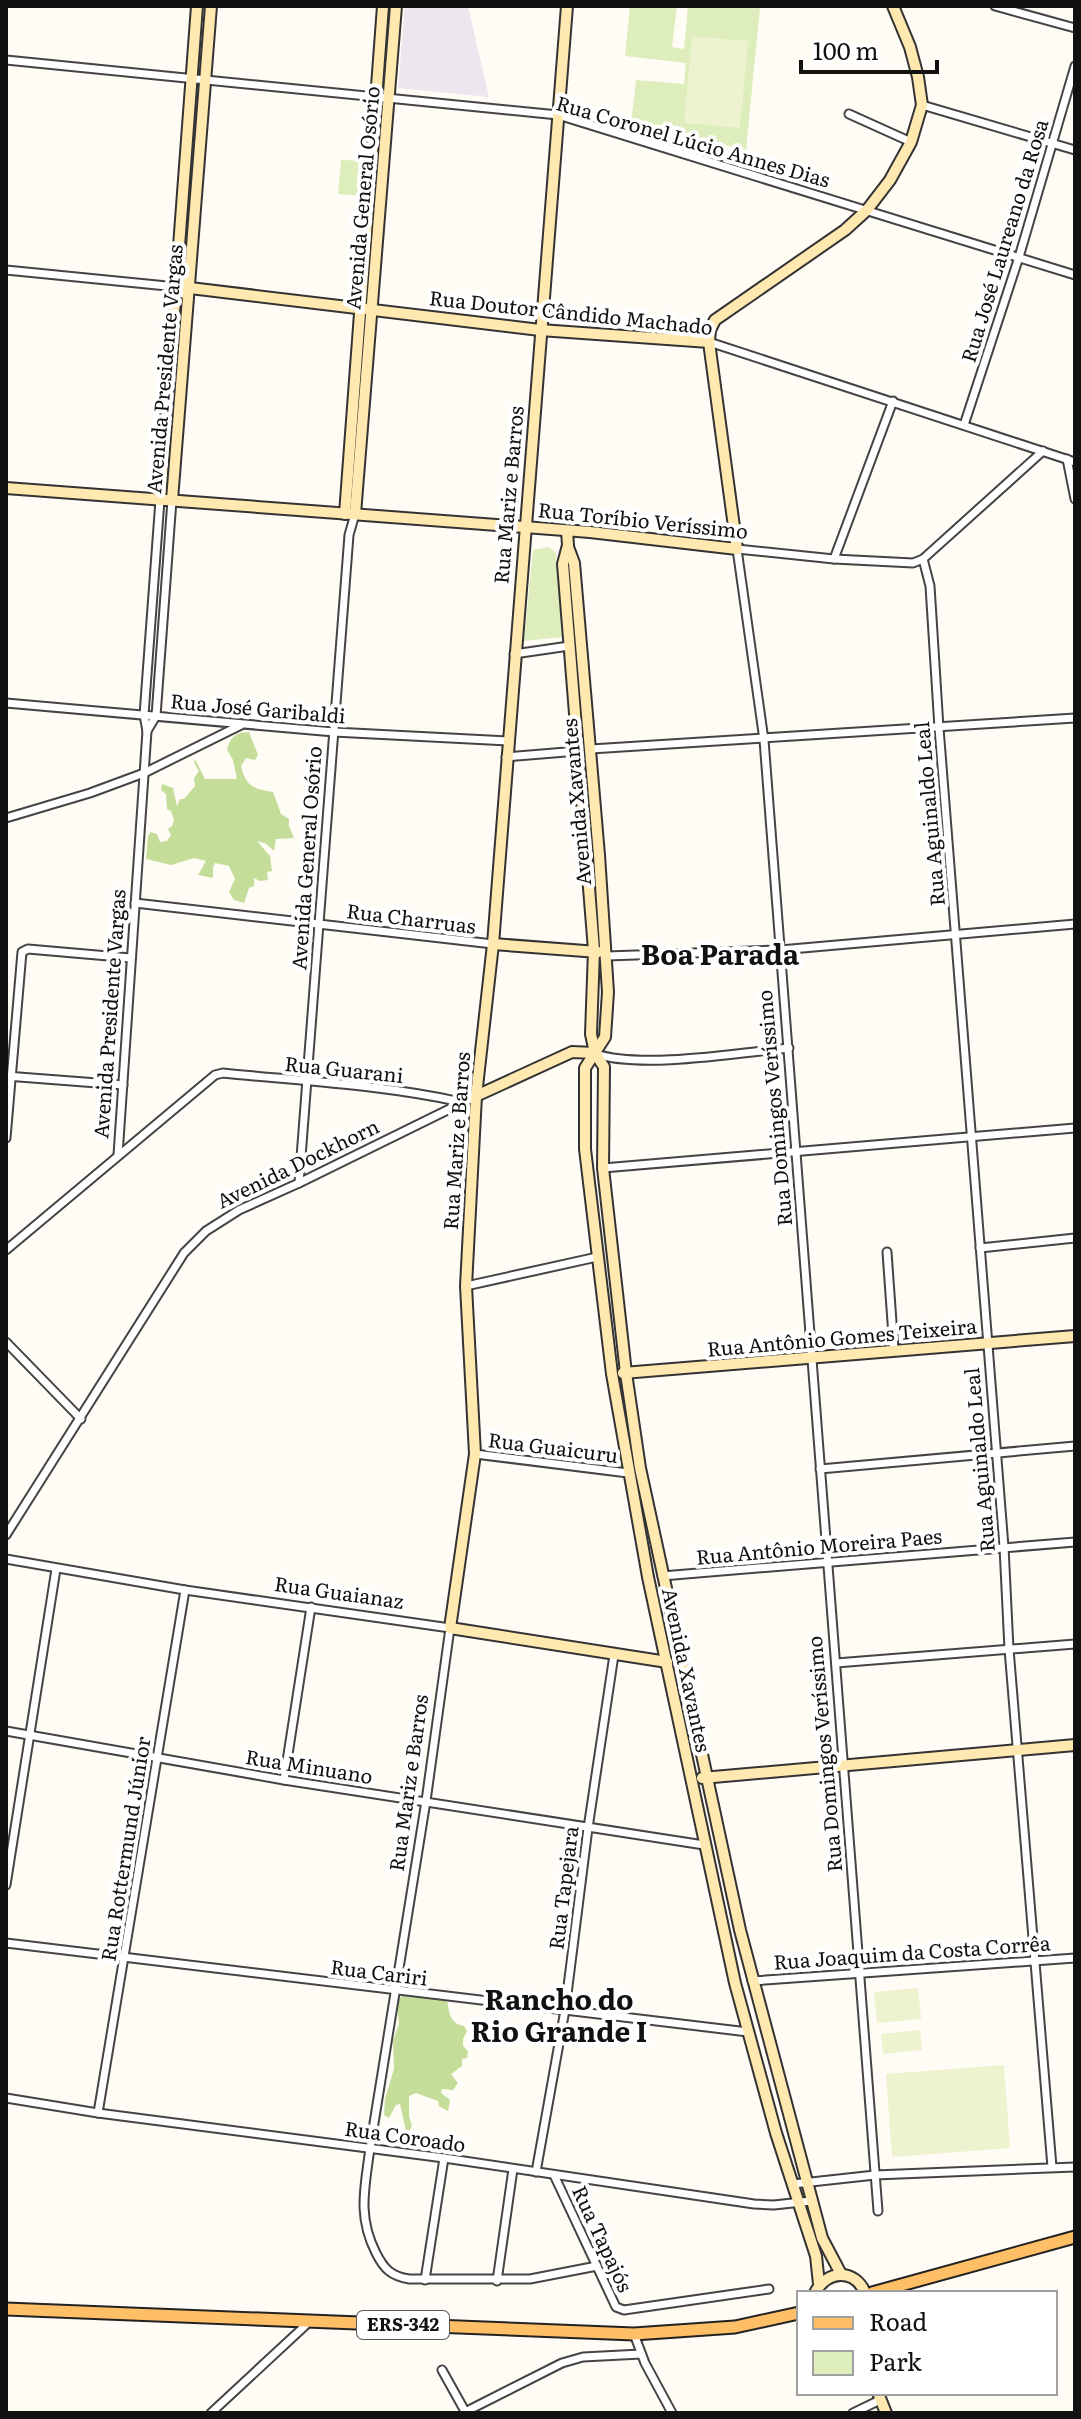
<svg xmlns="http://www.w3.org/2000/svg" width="1081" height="2419" viewBox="0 0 1081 2419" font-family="Literata,serif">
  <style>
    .industrial { fill: #ede6ef }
    .green { fill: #ddedbb }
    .forest { fill: #c4de9a }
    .pitch { fill: #edf3ce }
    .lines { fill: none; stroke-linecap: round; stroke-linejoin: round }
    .street-casing { stroke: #444; stroke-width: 11 }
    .secondary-casing { stroke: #333; stroke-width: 14 }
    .primary-casing { stroke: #222; stroke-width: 15 }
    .street { stroke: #fff; stroke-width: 7 }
    .secondary { stroke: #ffe9b0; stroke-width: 10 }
    .primary { stroke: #febf66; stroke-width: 11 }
    .labels { text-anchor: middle; stroke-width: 8; stroke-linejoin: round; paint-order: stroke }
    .shield { fill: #fff; stroke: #585858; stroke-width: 2 }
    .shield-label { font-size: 18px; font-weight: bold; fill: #111 }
    .street-label { font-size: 20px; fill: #111; stroke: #fff }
    .district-label { font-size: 28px; font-weight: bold; fill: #111; stroke: #fff }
  </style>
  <rect width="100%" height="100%" fill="#fffbf5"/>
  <polygon class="industrial" points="405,6 468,6 489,97 398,88"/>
  <g class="green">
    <polygon points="630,6 677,6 672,47 684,49 688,6 760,8 746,150 631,123 636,80 684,84 686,63 625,56"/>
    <polygon points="341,160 367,161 364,196 338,194"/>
    <polygon points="549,547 556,553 562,637 524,641 533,550"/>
  </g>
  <g class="forest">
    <path d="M249 732 258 755 255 760 246 758 241 766C246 786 253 789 273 792L281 814 289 819V826L294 838 276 839 274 851 265 843 257 841 270 856 272 871 267 872 268 880 260 881 254 878V886L249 888 244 903 234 900 229 892 235 879 229 866 215 863 213 867V878L198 875 206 861 194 858 171 865 146 859 148 836 151 832 157 834 160 842 167 841 171 835 168 829 172 826 174 820 171 811 167 809 166 794 161 790 162 784 173 788 177 806 180 799H184L195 786 194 778 199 771 194 763 195 759 205 779H237L233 760 227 750C231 736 235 733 249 732Z"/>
    <path d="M402 1995 447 2000C449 2012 450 2024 464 2026L467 2031 463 2039V2046L468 2051 467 2058 462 2059V2066L451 2074 458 2083 453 2090 442 2089 441 2093 450 2100 448 2111 439 2106 438 2101 416 2093 409 2096V2116L412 2126 409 2131H406L400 2104 396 2105 389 2118 384 2115 385 2099 394 2069 393 2041 399 2024 397 2002Z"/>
  </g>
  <g class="pitch">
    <polygon points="692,36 748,41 740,128 684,123"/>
    <polygon points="918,1988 921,2019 877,2023 874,1992"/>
    <polygon points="920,2030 922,2050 883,2054 881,2034"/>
    <polygon points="1004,2065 1010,2148 892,2157 886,2074"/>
  </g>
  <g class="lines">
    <g class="street-casing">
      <g id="street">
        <polyline points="995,6 1075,28"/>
        <polyline points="6,60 558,115 1075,275"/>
        <polyline points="922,105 1075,150"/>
        <polyline points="849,114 911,142"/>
        <polyline points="6,270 177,287"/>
        <polyline points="709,342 1075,462"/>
        <polyline points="964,425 1019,257 1075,66"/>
        <polyline points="1067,459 1075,499"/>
        <polyline points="834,559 893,401"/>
        <polyline points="923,559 930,586 939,728 1004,1547 1009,1649 1052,2167"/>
        <polyline points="514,654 569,646"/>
        <polyline points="6,703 334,732 508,741"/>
        <polyline points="147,731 156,716 172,500"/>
        <polyline points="591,749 1075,718"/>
        <polyline points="506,757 578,751"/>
        <polyline points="6,818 90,793 144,773 241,725"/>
        <polyline points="135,903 493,944"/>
        <polyline points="607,956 780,950 1075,924"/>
        <path d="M596 1054C642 1069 738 1053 789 1048"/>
        <polyline points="6,1076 123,1085"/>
        <polyline points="6,1138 22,952 28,949 131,958"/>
        <polyline points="118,1155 147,731 144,715 160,500"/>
        <polyline points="603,1168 1075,1128"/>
        <polyline points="299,1183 349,535 355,514"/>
        <polyline points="980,1248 1075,1238"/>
        <path d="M6 1250 215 1075 223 1073C302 1081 384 1085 461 1102"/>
        <polyline points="887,1252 894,1350"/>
        <polyline points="466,1286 597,1257"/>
        <polyline points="6,1342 81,1419"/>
        <polyline points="475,1454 628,1473"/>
        <polyline points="820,1469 1075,1446"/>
        <polyline points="6,1535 184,1253 206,1231 239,1210 299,1183 476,1096"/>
        <path d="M6 1559 185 1590 450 1628 426 1801 370 2148C365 2187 357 2216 376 2253 384 2269 391 2276 409 2279H530L597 2266"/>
        <polyline points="662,1576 1075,1542"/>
        <polyline points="836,1663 1075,1644"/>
        <polyline points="6,1731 284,1780 704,1845"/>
        <polyline points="284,1780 311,1607"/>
        <polyline points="6,1885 56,1569"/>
        <polyline points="6,1943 748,2032"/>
        <polyline points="752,1981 1075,1958"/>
        <polyline points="6,2098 98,2113 444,2158 754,2204 774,2205 811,2201"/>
        <polyline points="98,2113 185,1590"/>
        <polyline points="536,2172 565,2010 588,1828 614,1655"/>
        <polyline points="554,2175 616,2307 624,2310 769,2289"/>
        <polyline points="793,2184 875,2175 1075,2167"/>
        <polyline points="878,2211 764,740 737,549 834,559 913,563 923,559 1043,451"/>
        <polyline points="425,2280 444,2158"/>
        <polyline points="497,2281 513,2169"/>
        <polyline points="634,2334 645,2363 672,2413"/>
        <polyline points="442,2370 466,2413"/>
        <polyline points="465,2412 562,2363 583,2357 641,2354"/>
        <polyline points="211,2413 308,2323"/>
        <polyline points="853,2413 880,2400"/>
      </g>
    </g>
    <g class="secondary-casing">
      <g id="secondary">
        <polyline points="567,6 493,944 476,1096 466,1286 475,1454 450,1628 667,1662"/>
        <polyline points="190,288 184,293 177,287 184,281 190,288 540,330 709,342"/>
        <polyline points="6,488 590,532 737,549 709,342 710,330 715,320 845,230 867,210 890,180 911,142 922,105 918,77 910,47 893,6"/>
        <polyline points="160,500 197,6"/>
        <polyline points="172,500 211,6"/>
        <polyline points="345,514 383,6"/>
        <polyline points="355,514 396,6"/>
        <polyline points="567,531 568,545 563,564 594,950 591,1034 595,1053 604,1067 603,1168 626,1373 640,1468 740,1930 822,2238 841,2274"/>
        <polyline points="568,547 574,563 599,855 608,992 605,1037 585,1068 585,1149 612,1374 648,1577 735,1983 776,2133 816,2256 819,2284"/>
        <polyline points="493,944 598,952"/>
        <polyline points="476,1096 572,1052 595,1053"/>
        <polyline points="623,1373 1075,1336"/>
        <polyline points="702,1778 1075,1745"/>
        <path d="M815 2293C826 2270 855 2268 865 2293"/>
        <polyline points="878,2393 886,2413"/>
      </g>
    </g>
    <g class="primary-casing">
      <g id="primary">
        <polyline points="872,2293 1075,2237"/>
        <polyline points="6,2309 634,2334 735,2327 799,2313"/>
      </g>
    </g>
    <use href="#street" class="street"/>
    <use href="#secondary" class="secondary"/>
    <use href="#primary" class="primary"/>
  </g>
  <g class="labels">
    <rect class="shield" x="357" y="2311" width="92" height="28" rx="6"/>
    <g class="shield-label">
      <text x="403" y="2331">ERS-342</text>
    </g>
    <g class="street-label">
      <text transform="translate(693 142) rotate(16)" y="7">Rua Coronel Lúcio Annes Dias</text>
      <text transform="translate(363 198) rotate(-85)" y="7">Avenida General Osório</text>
      <text transform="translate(1005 241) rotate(-73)" y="7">Rua José Laureano da Rosa</text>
      <text transform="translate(571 313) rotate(6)" y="7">Rua Doutor Cândido Machado</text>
      <text transform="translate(165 369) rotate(-85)" y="7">Avenida Presidente Vargas</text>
      <text transform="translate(509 495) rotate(-85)" y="7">Rua Mariz e Barros</text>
      <text transform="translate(643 521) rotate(6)" y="7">Rua Toríbio Veríssimo</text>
      <text transform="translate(258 709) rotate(5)" y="7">Rua José Garibaldi</text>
      <text transform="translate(577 802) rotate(-95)" y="7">Avenida Xavantes</text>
      <text transform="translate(930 814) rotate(-95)" y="7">Rua Aguinaldo Leal</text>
      <text transform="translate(307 858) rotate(-86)" y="7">Avenida General Osório</text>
      <text transform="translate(411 919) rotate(7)" y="7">Rua Charruas</text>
      <text transform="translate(110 1014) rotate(-86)" y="7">Avenida Presidente Vargas</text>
      <text transform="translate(344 1070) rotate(6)" y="7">Rua Guarani</text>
      <text transform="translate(775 1108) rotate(-95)" y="7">Rua Domingos Veríssimo</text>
      <text transform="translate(457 1141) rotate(-86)" y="7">Rua Mariz e Barros</text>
      <text transform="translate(298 1164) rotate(-26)" y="7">Avenida Dockhorn</text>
      <text transform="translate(842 1338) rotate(-5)" y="7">Rua Antônio Gomes Teixeira</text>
      <text transform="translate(553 1448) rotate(7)" y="7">Rua Guaicuru</text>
      <text transform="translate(980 1460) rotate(-95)" y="7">Rua Aguinaldo Leal</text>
      <text transform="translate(819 1547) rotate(-5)" y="7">Rua Antônio Moreira Paes</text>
      <text transform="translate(339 1593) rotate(8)" y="7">Rua Guaianaz</text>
      <text transform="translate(686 1670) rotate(78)" y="7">Avenida Xavantes</text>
      <text transform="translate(825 1754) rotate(-95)" y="7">Rua Domingos Veríssimo</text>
      <text transform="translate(309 1767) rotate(9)" y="7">Rua Minuano</text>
      <text transform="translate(409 1783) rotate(-82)" y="7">Rua Mariz e Barros</text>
      <text transform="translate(126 1849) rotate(-81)" y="7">Rua Rottermund Júnior</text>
      <text transform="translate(564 1888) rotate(-83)" y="7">Rua Tapejara</text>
      <text transform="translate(912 1953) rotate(-4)" y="7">Rua Joaquim da Costa Corrêa</text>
      <text transform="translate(379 1973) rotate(7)" y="7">Rua Cariri</text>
      <text transform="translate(405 2137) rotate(8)" y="7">Rua Coroado</text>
      <text transform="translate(602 2239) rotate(65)" y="7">Rua Tapajós</text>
    </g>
    <g class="district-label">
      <text x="720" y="965">Boa Parada</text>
      <text x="559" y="2010">Rancho do<tspan x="559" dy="32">Rio Grande I</tspan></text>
    </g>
  </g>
  <rect width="1081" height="2419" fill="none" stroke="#111111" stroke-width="16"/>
  <rect x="797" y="2291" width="260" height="104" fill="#ffffff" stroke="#a0a0a0" stroke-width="2"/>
  <rect x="813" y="2317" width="40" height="12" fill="#febf66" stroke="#a0a0a0" stroke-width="2"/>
  <text x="869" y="2331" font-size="24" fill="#111111">Road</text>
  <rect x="813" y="2351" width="40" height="24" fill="#ddedbb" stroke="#a0a0a0" stroke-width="2"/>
  <text x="869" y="2371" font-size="24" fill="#111111">Park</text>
  <path d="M801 60v12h136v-12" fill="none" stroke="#111111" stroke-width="4"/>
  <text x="813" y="60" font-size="24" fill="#111111" stroke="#ffffff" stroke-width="6" paint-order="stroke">100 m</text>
</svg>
